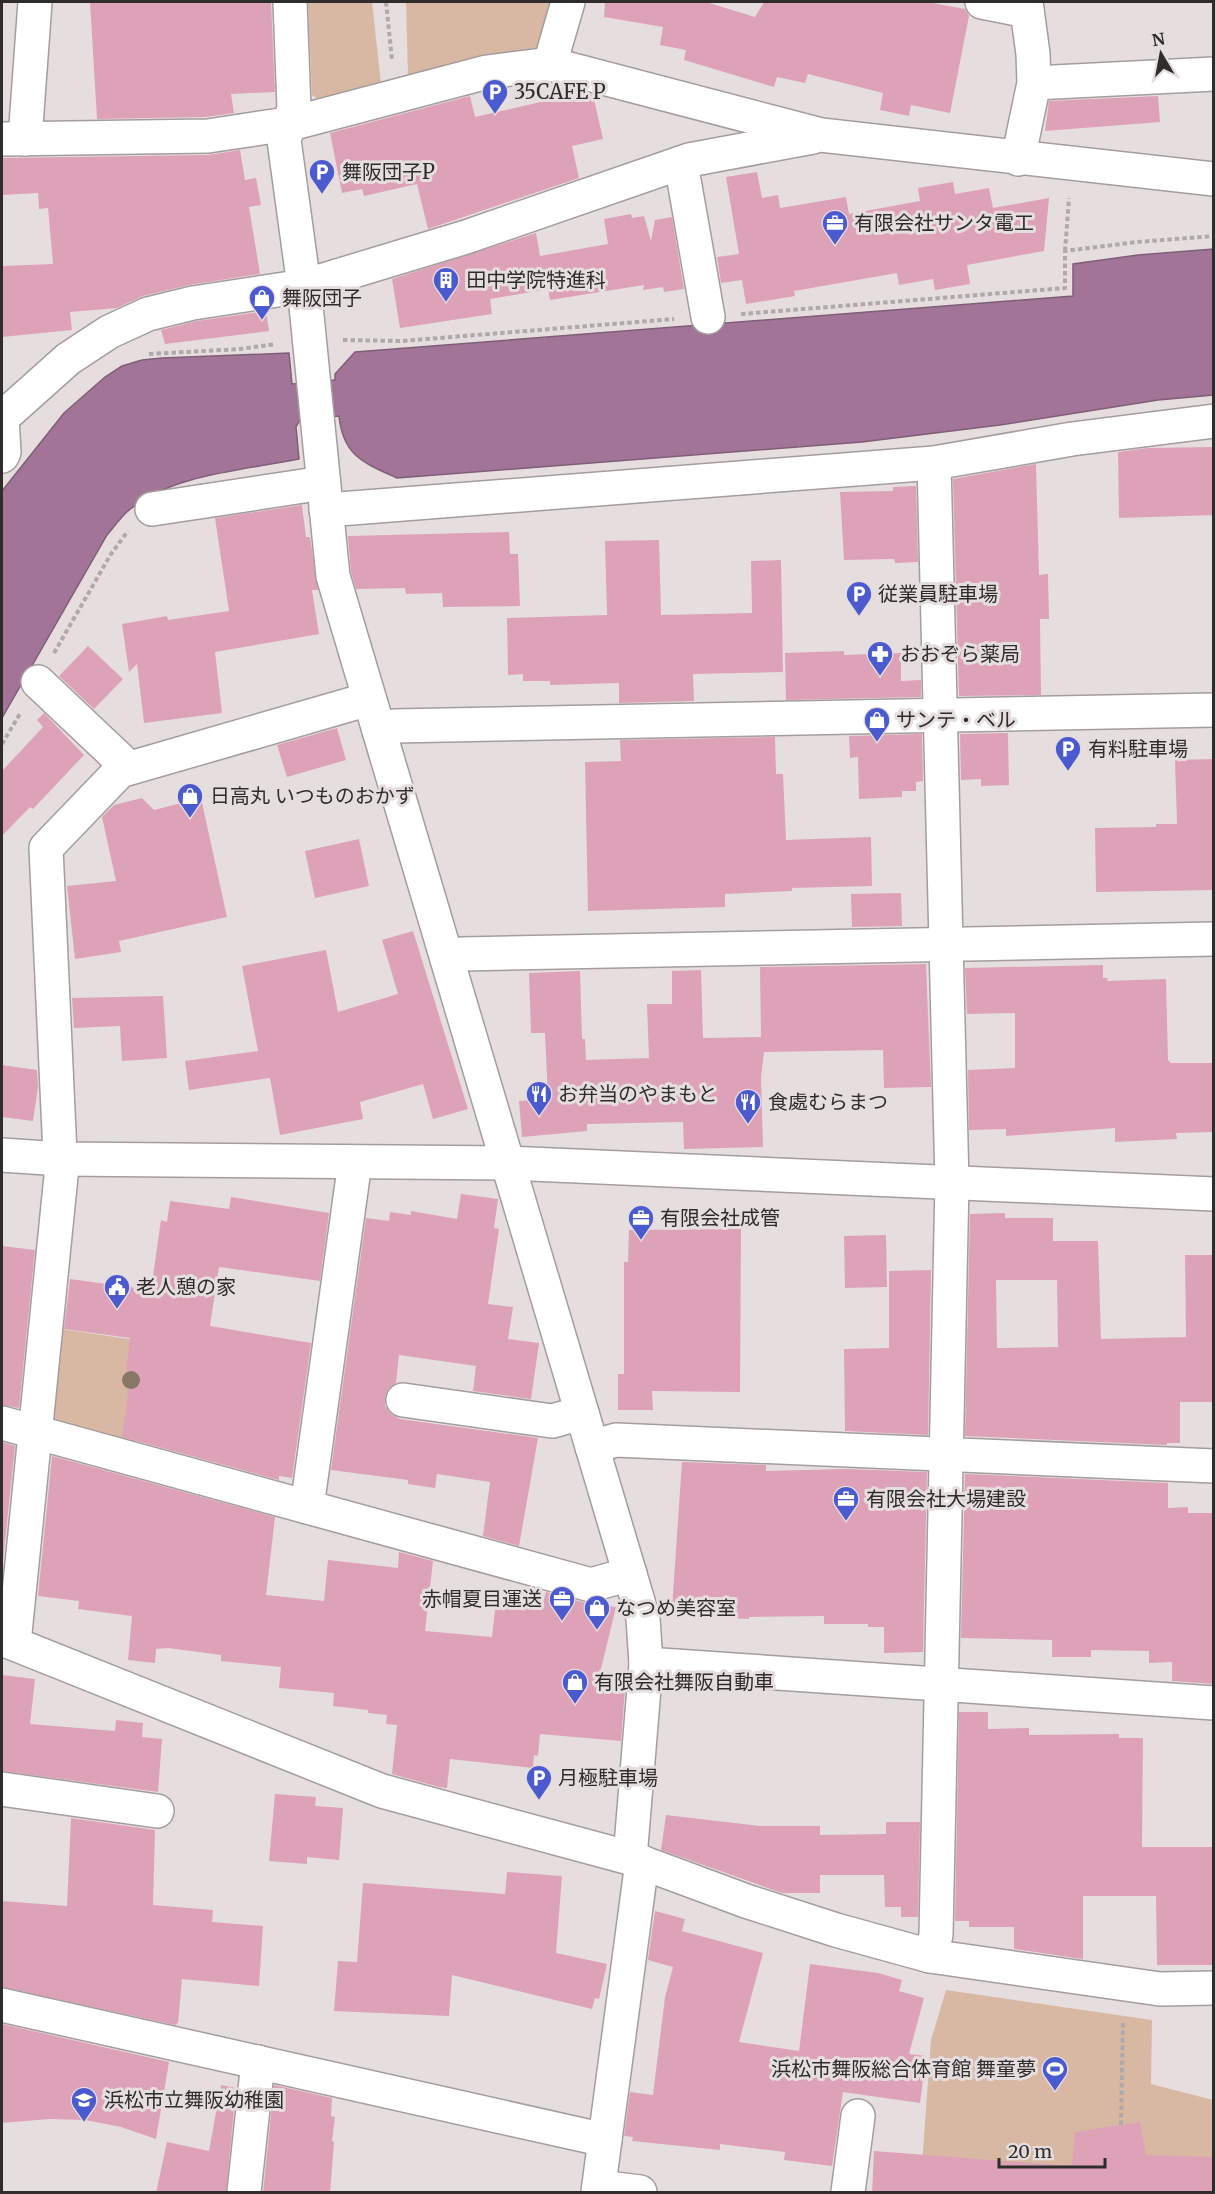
<svg xmlns="http://www.w3.org/2000/svg" width="1215" height="2194" viewBox="0 0 1215 2194" font-family="Merriweather,'Noto Sans JP',serif">
  <style>
    .green { fill: #d8b8a2 }
    .water { fill: #a27497; stroke: #805e77; stroke-width: 1.5 }
    .building { fill: #dda2b8; fill-rule: evenodd }
    .lines { fill: none; stroke-linecap: round; stroke-linejoin: round }
    .minor-casing { stroke: #a59d9d; stroke-width: 36 }
    .path { stroke: #afa9a9; stroke-width: 4; stroke-dasharray: 4.5 3; stroke-linecap: butt }
    .minor { stroke: #fff; stroke-width: 33 }
    .tree { fill: #8a7666 }
    .labels { text-anchor: middle; stroke-width: 6; stroke-linejoin: round; paint-order: stroke }
    .poi-label { font-size: 20px; fill: #2f2c2c; stroke: #e6dede; text-anchor: start }
  </style>
  <rect width="100%" height="100%" fill="#e6dede"/>
  <g class="green">
    <polygon points="308,2 372,2 381,84 319,100 312,95"/>
    <polygon points="406,2 557,2 546,43 536,49 408,77"/>
    <polygon points="61,1329 149,1342 135,1445 57,1423 52,1415"/>
    <polygon points="946,1990 1152,2020 1151,2084 1213,2100 1213,2192 920,2192 931,2040"/>
  </g>
  <path class="water" d="M1213 249V395L1158 400 1000 425 862 442 397 478C364 463 343 456 339 416L300 420 296 427 299 459C246 470 171 474 128 511 120 518 114 527 107 535L2 718V491L64 413 105 377 122 366 142 360 162 358 289 353 292 384 335 380V374L355 352 1073 296V264L1138 255Z"/>
  <g class="building">
    <polygon points="90,2 271,2 275,92 231,94 234,113 206,117 97,119"/>
    <polygon points="605,2 706,2 755,17 764,2 927,2 965,9 969,16 950,113 911,105 909,116 880,110 883,93 808,74 805,83 777,77 774,87 684,60 686,50 660,45 663,27 604,17"/>
    <polygon points="584,92 593,95 603,139 572,146 579,178 428,229 417,184 364,196 362,189 342,193 330,133 470,96 475,117"/>
    <polygon points="1158,96 1160,122 1045,131 1049,101"/>
    <polygon points="240,150 245,180 256,178 261,205 249,207 260,274 189,285 143,296 117,308 70,312 72,330 2,337 2,266 53,264 48,208 39,209 38,193 2,195 2,158 208,155"/>
    <polygon points="757,172 762,198 778,195 780,208 846,197 849,214 920,201 918,188 953,182 955,194 989,188 993,208 1049,198 1044,251 967,265 970,284 935,290 933,279 899,285 897,273 794,291 795,296 746,304 742,280 721,283 717,257 739,254 726,177"/>
    <polygon points="631,214 632,218 644,216 651,241 655,220 672,217 684,289 664,292 663,287 643,290 644,285 550,300 548,289 490,299 492,314 400,328 392,279 536,233 540,256 608,244 604,219"/>
    <polygon points="266,311 269,331 165,344 161,330 197,321"/>
    <polygon points="1214,447 1214,515 1119,518 1118,452 1148,448"/>
    <polygon points="1036,464 1039,575 1048,574 1049,619 1040,619 1041,695 959,696 953,479"/>
    <polygon points="916,486 918,562 895,563 894,559 844,560 840,492 893,491 893,487"/>
    <polygon points="302,505 306,537 310,537 318,590 312,590 319,634 215,652 222,713 144,723 137,664 129,672 122,624 167,616 168,620 229,611 215,518"/>
    <polygon points="509,532 510,554 518,554 520,606 443,607 442,593 406,594 405,588 356,589 351,572 348,536"/>
    <polygon points="659,540 661,615 752,613 751,561 781,560 783,672 693,674 694,701 619,703 619,683 550,685 550,681 523,681 523,674 508,675 507,618 607,615 605,541"/>
    <polygon points="88,646 123,679 94,709 59,676"/>
    <polygon points="844,651 844,655 901,653 901,681 921,680 921,697 786,700 785,653"/>
    <polygon points="44,713 84,755 33,809 30,807 2,836 2,771 43,727 37,720"/>
    <polygon points="337,728 346,760 287,777 277,745"/>
    <polygon points="1008,733 1009,785 981,786 981,779 961,780 960,734"/>
    <polygon points="922,734 923,781 916,782 916,791 902,791 902,797 859,799 858,757 850,758 849,736"/>
    <polygon points="775,737 776,774 783,774 786,840 871,837 872,886 792,888 792,891 725,894 725,907 588,911 585,762 621,761 620,740"/>
    <polygon points="1214,759 1214,890 1096,892 1095,828 1156,827 1156,824 1177,824 1175,760"/>
    <polygon points="142,798 154,810 201,798 227,917 119,941 121,952 75,959 67,886 116,881 102,817 114,805"/>
    <polygon points="359,839 369,886 315,898 305,851"/>
    <polygon points="901,893 902,926 852,927 851,894"/>
    <polygon points="413,931 468,1109 433,1119 423,1084 360,1102 363,1119 280,1135 270,1078 189,1090 185,1061 258,1051 242,966 326,950 338,1012 398,994 382,940"/>
    <polygon points="926,964 931,1087 884,1088 883,1050 764,1052 761,1077 763,1147 684,1149 683,1122 587,1124 587,1131 522,1137 519,1101 548,1099 545,1033 531,1033 529,973 580,971 582,1039 585,1039 586,1060 649,1058 647,1004 672,1004 672,971 701,970 703,1038 761,1037 760,967"/>
    <polygon points="1103,965 1103,978 1108,978 1107,981 1166,979 1168,1060 1171,1063 1214,1063 1214,1132 1176,1133 1177,1139 1115,1142 1115,1128 1006,1136 1006,1129 969,1130 968,1070 1015,1068 1015,1013 967,1014 965,968"/>
    <polygon points="163,996 167,1058 122,1061 120,1026 74,1028 72,998"/>
    <polygon points="2,1065 37,1070 38,1087 33,1121 2,1117"/>
    <polygon points="461,1194 498,1199 494,1228 499,1229 488,1304 513,1307 508,1339 539,1343 531,1399 473,1391 476,1366 399,1355 396,1383 388,1389 385,1397 385,1406 391,1414 400,1419 538,1438 519,1546 483,1536 490,1482 437,1474 435,1488 408,1484 408,1480 331,1470 366,1218 389,1221 390,1212 411,1215 411,1211 457,1219"/>
    <polygon points="231,1197 329,1213 320,1281 219,1267 210,1326 311,1343 292,1478 279,1476 279,1480 122,1437 131,1371 126,1370 130,1338 64,1329 70,1279 151,1290 161,1220 167,1222 170,1201 229,1209"/>
    <path d="M1005 1213V1218H1053V1241H1098L1101 1339 1186 1337 1185 1255H1214V1402H1180V1443H1167V1445L965 1436 970 1214ZM996 1280H1057L1058 1347 997 1348Z"/>
    <polygon points="741,1229 740,1392 652,1391 653,1410 618,1410 618,1374 624,1374 624,1262 628,1262 629,1230"/>
    <polygon points="886,1235 887,1287 845,1288 844,1236"/>
    <polygon points="2,1246 35,1250 19,1408 2,1405"/>
    <polygon points="931,1270 928,1435 845,1431 844,1349 889,1348 889,1271"/>
    <polygon points="2,1442 15,1446 3,1561 2,1561"/>
    <polygon points="52,1456 275,1517 266,1595 324,1601 328,1560 398,1568 399,1552 433,1561 425,1631 492,1637 496,1601 542,1606 546,1592 586,1603 616,1607 600,1673 626,1675 621,1741 540,1734 538,1756 534,1755 533,1768 450,1759 447,1788 439,1787 392,1774 397,1725 386,1724 387,1715 368,1713 368,1710 333,1706 334,1693 279,1688 281,1667 221,1661 221,1655 168,1648 156,1649 155,1663 128,1660 132,1616 78,1609 79,1601 38,1596"/>
    <polygon points="682,1462 766,1465 766,1471 845,1469 927,1472 923,1652 884,1653 884,1627 868,1627 868,1624 824,1624 824,1616 749,1617 749,1619 714,1617 714,1611 672,1608"/>
    <polygon points="965,1474 1168,1483 1168,1508 1188,1507 1188,1513 1214,1513 1214,1684 1172,1681 1172,1662 1149,1663 1149,1651 1091,1650 1091,1657 1052,1657 1052,1640 961,1638"/>
    <polygon points="2,1675 35,1679 30,1724 115,1731 116,1720 143,1723 142,1737 162,1739 158,1792 2,1771"/>
    <polygon points="959,1712 988,1712 988,1729 1029,1728 1029,1735 1119,1734 1119,1738 1143,1738 1142,1847 1214,1847 1214,1965 1157,1965 1156,1896 1083,1896 1083,1959 1014,1949 1014,1927 969,1927 969,1921 955,1921"/>
    <polygon points="275,1794 316,1797 315,1806 343,1808 339,1860 307,1857 307,1864 269,1861"/>
    <polygon points="666,1815 760,1826 820,1826 820,1835 886,1834 886,1822 920,1822 918,1917 901,1917 901,1907 885,1907 884,1875 820,1875 820,1893 782,1893 661,1850"/>
    <polygon points="71,1818 155,1830 153,1905 213,1910 212,1922 263,1926 259,1986 182,1979 178,2023 175,2025 2,1987 2,1901 67,1906"/>
    <polygon points="507,1872 562,1876 556,1953 607,1964 599,1999 595,1998 592,2009 452,1975 449,2016 334,2011 338,1961 357,1962 363,1883 505,1894"/>
    <polygon points="655,1911 685,1919 682,1931 763,1953 739,2042 799,2051 810,1964 878,1973 902,1980 899,1991 924,1998 909,2054 926,2056 920,2103 843,2092 832,2166 784,2160 785,2152 720,2144 720,2150 632,2141 633,2137 624,2136 630,2092 653,2095 665,1997 673,1967 648,1960"/>
    <polygon points="2,2024 169,2062 156,2139 121,2127 85,2120 49,2119 2,2123"/>
    <polygon points="221,2085 236,2088 226,2193 156,2193 167,2142 209,2151"/>
    <polygon points="274,2085 332,2098 331,2116 335,2117 332,2141 334,2142 330,2193 263,2193"/>
    <polygon points="1140,2122 1146,2155 1214,2157 1214,2193 872,2193 874,2151 1072,2166 1075,2132"/>
  </g>
  <g class="lines">
    <g class="minor-casing">
      <g id="minor">
        <polyline points="290,2 294,108 284,140 304,286 333,576 643,1618 646,1664 630,1858"/>
        <polyline points="982,2 1027,11"/>
        <polyline points="550,64 568,2"/>
        <polyline points="1034,83 1214,74"/>
        <polyline points="2,139 208,136 294,123 487,72 550,64 821,135 1214,179"/>
        <polyline points="25,139 35,2"/>
        <polyline points="1018,159 1034,83 1033,54 1026,2"/>
        <polyline points="681,163 708,317"/>
        <polyline points="2,418 68,359 109,332 148,314 193,303 304,286 466,237 689,160 813,137"/>
        <polyline points="2,456 4,452 2,418"/>
        <polyline points="152,509 323,483"/>
        <polyline points="326,510 934,463 1072,439 1214,421"/>
        <polyline points="38,682 129,768"/>
        <polyline points="379,730 394,726 1214,710"/>
        <polyline points="447,959 462,954 1214,939"/>
        <polyline points="2,1155 61,1159 507,1163 1214,1194"/>
        <polyline points="403,1400 552,1421 582,1413"/>
        <polyline points="2,1423 591,1585 630,1574"/>
        <polyline points="592,1447 616,1440 1214,1466"/>
        <polyline points="307,1507 355,1162"/>
        <polyline points="2,1639 382,1791 630,1858 746,1901 836,1930 930,1956 1160,1989 1214,1988"/>
        <polyline points="14,1643 61,1176 46,848 120,771 369,699"/>
        <polyline points="646,1664 1214,1703"/>
        <polyline points="2,1789 157,1811"/>
        <polyline points="930,1956 936,1935 952,1183 934,463"/>
        <polyline points="2,2005 605,2140"/>
        <polyline points="599,2187 640,2192"/>
        <polyline points="244,2192 258,2062"/>
        <polyline points="598,2192 642,1862"/>
        <polyline points="848,2192 858,2116"/>
      </g>
    </g>
    <g class="path">
      <polyline points="386,2 392,60"/>
      <polyline points="1065,251 1069,198"/>
      <polyline points="741,314 1065,288 1065,251 1137,242 1214,236"/>
      <polyline points="343,340 402,341 674,319"/>
      <polyline points="149,354 240,349 276,344"/>
      <polyline points="54,653 111,554 128,531"/>
      <polyline points="2,744 21,712"/>
      <polyline points="1121,2125 1123,2021"/>
    </g>
    <use href="#minor" class="minor"/>
  </g>
  <circle class="tree" cx="131" cy="1380" r="9"/>
  <defs>
    <g id="parking-pin" transform="scale(1.35)"><path d="M0 17L-7.5 6A9.5 9.5 0 1 1 7.5 6Z" fill="#4c5acf" stroke="#e6dede"/><path d="M-3.5-5.5H1a3.5 3.5 0 0 1 0 7H-1V5.5H-3.5ZM-1-3.4V-.6H.8a1.4 1.4 0 0 0 0-2.8Z" fill="#fff"/></g>
    <g id="office-pin" transform="scale(1.35)"><path d="M0 17L-7.5 6A9.5 9.5 0 1 1 7.5 6Z" fill="#4c5acf" stroke="#e6dede"/><path d="M-6-3h4V-5.5h4V-3h4V5H-6ZM-1-4.5V-3h2v-1.5ZM-6 0V1H6V0Z" fill="#fff"/></g>
    <g id="building-pin" transform="scale(1.35)"><path d="M0 17L-7.5 6A9.5 9.5 0 1 1 7.5 6Z" fill="#4c5acf" stroke="#e6dede"/><path d="M-4-6H4V6H1V3H-1V6H-4ZM-2.5-4.3h1.7v1.8h-1.7ZM.8-4.3h1.7v1.8H.8ZM-2.5-1h1.7V.8h-1.7ZM.8-1h1.7V.8H.8Z" fill="#fff"/></g>
    <g id="shop-pin" transform="scale(1.35)"><path d="M0 17L-7.5 6A9.5 9.5 0 1 1 7.5 6Z" fill="#4c5acf" stroke="#e6dede"/><path d="M-5-2.5h2.3a2.7 3.5 0 0 1 5.4 0H5L5.5 6h-11ZM-1.5-2.5h3a1.5 2.3 0 0 0-3 0Z" fill="#fff"/></g>
    <g id="pharmacy-pin" transform="scale(1.35)"><path d="M0 17L-7.5 6A9.5 9.5 0 1 1 7.5 6Z" fill="#4c5acf" stroke="#e6dede"/><path d="M-2-6h4v4h4v4h-4v4h-4v-4h-4v-4h4Z" fill="#fff"/></g>
    <g id="restaurant-pin" transform="scale(1.35)"><path d="M0 17L-7.5 6A9.5 9.5 0 1 1 7.5 6Z" fill="#4c5acf" stroke="#e6dede"/><path d="M-5-6h1v4h1v-4h1v4h1v-4h1v5L-1.5 .5V6h-2V.5L-5-1ZM5-6V6H3V1.5H1.5Q1.5-4 5-6Z" fill="#fff"/></g>
    <g id="civic-pin" transform="scale(1.35)"><path d="M0 17L-7.5 6A9.5 9.5 0 1 1 7.5 6Z" fill="#4c5acf" stroke="#e6dede"/><path d="M-.6-6.5H3V-4.5H.6V-3L4-1V1h2V6H-6V1h2V-1L-.6-3ZM-1.2 2.5V6h2.4V2.5Z" fill="#fff"/></g>
    <g id="stadium-pin" transform="scale(1.35)"><path d="M0 17L-7.5 6A9.5 9.5 0 1 1 7.5 6Z" fill="#4c5acf" stroke="#e6dede"/><path d="M0-5a6.5 5 0 1 0 0 10a6.5 5 0 1 0 0-10ZM-3.5-1.8h7v3.6h-7Z" fill="#fff"/></g>
    <g id="school-pin" transform="scale(1.35)"><path d="M0 17L-7.5 6A9.5 9.5 0 1 1 7.5 6Z" fill="#4c5acf" stroke="#e6dede"/><path d="M0-5L7-2L0 1L-7-2ZM-4 1L0 2.5L4 1V4Q0 6-4 4Z" fill="#fff"/></g>
  </defs>
  <g fill-rule="evenodd">
    <use href="#parking-pin" x="495" y="92"/>
    <use href="#parking-pin" x="322" y="172"/>
    <use href="#office-pin" x="835" y="223"/>
    <use href="#building-pin" x="446" y="280"/>
    <use href="#shop-pin" x="262" y="298"/>
    <use href="#parking-pin" x="859" y="594"/>
    <use href="#pharmacy-pin" x="880" y="654"/>
    <use href="#shop-pin" x="877" y="720"/>
    <use href="#parking-pin" x="1068" y="749"/>
    <use href="#shop-pin" x="190" y="796"/>
    <use href="#restaurant-pin" x="539" y="1094"/>
    <use href="#restaurant-pin" x="748" y="1102"/>
    <use href="#office-pin" x="641" y="1218"/>
    <use href="#civic-pin" x="117" y="1287"/>
    <use href="#office-pin" x="846" y="1499"/>
    <use href="#office-pin" x="562" y="1599"/>
    <use href="#shop-pin" x="597" y="1608"/>
    <use href="#shop-pin" x="575" y="1682"/>
    <use href="#parking-pin" x="539" y="1778"/>
    <use href="#stadium-pin" x="1055" y="2069"/>
    <use href="#school-pin" x="84" y="2100"/>
  </g>
  <g class="labels">
    <g class="poi-label">
      <text x="514" y="99">35CAFE P</text>
      <text x="342" y="179">舞阪団子P</text>
      <text x="854" y="230">有限会社サンタ電工</text>
      <text x="466" y="287">田中学院特進科</text>
      <text x="282" y="305">舞阪団子</text>
      <text x="878" y="601">従業員駐車場</text>
      <text x="900" y="661">おおぞら薬局</text>
      <text x="896" y="727">サンテ・ベル</text>
      <text x="1088" y="756">有料駐車場</text>
      <text x="210" y="803">日高丸 いつものおかず</text>
      <text x="558" y="1101">お弁当のやまもと</text>
      <text x="768" y="1109">食處むらまつ</text>
      <text x="660" y="1225">有限会社成管</text>
      <text x="136" y="1294">老人憩の家</text>
      <text x="866" y="1506">有限会社大場建設</text>
      <text x="542" y="1606" text-anchor="end">赤帽夏目運送</text>
      <text x="616" y="1615">なつめ美容室</text>
      <text x="594" y="1689">有限会社舞阪自動車</text>
      <text x="558" y="1785">月極駐車場</text>
      <text x="1036" y="2076" text-anchor="end">浜松市舞阪総合体育館 舞童夢</text>
      <text x="104" y="2107">浜松市立舞阪幼稚園</text>
    </g>
  </g>
  <rect width="1215" height="2194" fill="none" stroke="#2f2c2c" stroke-width="6"/>
  <g transform="translate(1161 54) rotate(350)" stroke="#e6dede" stroke-width="4.5" paint-order="stroke">
  <path d="M0-4.5L10 22L0 15L-10 22Z" fill="#2f2c2c"/>
  <text y="-9" font-size="16" font-weight="bold" text-anchor="middle" fill="#2f2c2c">N</text>
  </g>
  <path d="M999 2158v9h106v-9" fill="none" stroke="#2f2c2c" stroke-width="3"/>
  <text x="1008" y="2158" font-size="18" fill="#2f2c2c" stroke="#e6dede" stroke-width="4.5" paint-order="stroke">20 m</text>
</svg>
